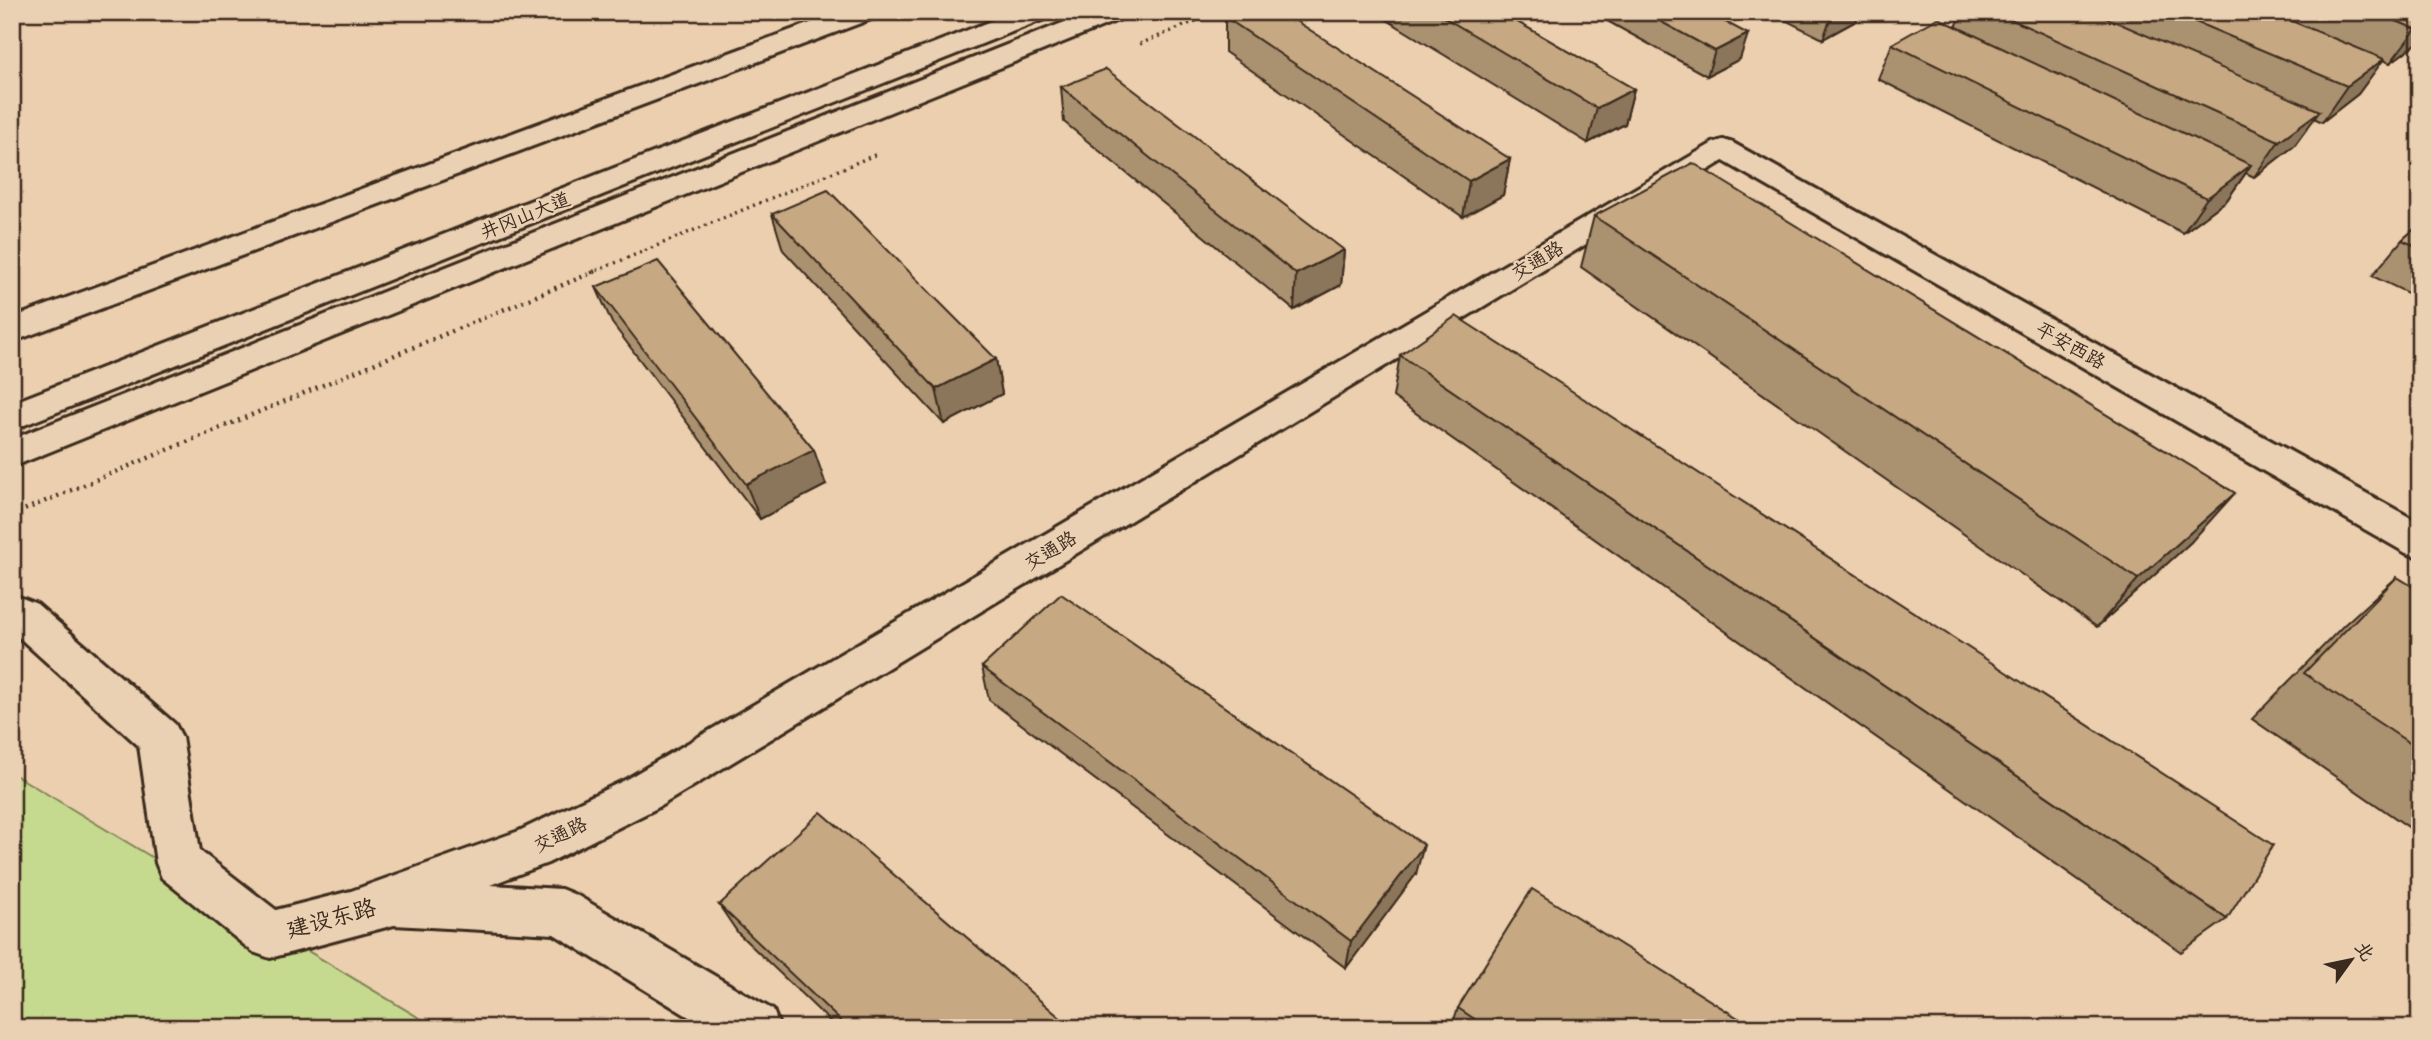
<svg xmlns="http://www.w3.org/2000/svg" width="2432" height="1040" viewBox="0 0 2432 1040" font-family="'Architects Daughter','LXGW WenKai TC',sans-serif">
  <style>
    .green { fill: #c6da8f; stroke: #808256; stroke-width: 2 }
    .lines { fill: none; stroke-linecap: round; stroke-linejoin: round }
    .street-casing { stroke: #3b2a1e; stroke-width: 6 }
    .secondary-casing { stroke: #3b2a1e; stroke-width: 6 }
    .primary-casing { stroke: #3b2a1e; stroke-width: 6 }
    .highway-casing { stroke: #3b2a1e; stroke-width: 6 }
    .path-far1 { stroke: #3b2a1e; stroke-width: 3.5; stroke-dasharray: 2 4.5; stroke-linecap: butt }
    .path { stroke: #3b2a1e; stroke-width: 4.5; stroke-dasharray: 2 5; stroke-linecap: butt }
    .street { fill: #ebd1b3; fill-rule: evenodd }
    .secondary { fill: #ebd1b3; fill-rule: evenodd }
    .primary { fill: #ebd1b3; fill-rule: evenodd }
    .highway { fill: #ebd1b3; fill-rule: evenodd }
    .wall { fill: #aa9170; stroke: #3b2a1e; stroke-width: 2 }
    .shaded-wall { fill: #8b765b; stroke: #3b2a1e; stroke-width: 2 }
    .building { fill: #c6a982; stroke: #3b2a1e; stroke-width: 2 }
    .labels { text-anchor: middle; stroke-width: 5; stroke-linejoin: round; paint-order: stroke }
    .street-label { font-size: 19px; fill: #3b2a1e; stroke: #ebd1b3 }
    .near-street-label { font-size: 23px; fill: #3b2a1e; stroke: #ebd1b3 }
  </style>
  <rect width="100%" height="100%" fill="#ebcfae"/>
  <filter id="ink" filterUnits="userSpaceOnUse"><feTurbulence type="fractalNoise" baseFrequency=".0143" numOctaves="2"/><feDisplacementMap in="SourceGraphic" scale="14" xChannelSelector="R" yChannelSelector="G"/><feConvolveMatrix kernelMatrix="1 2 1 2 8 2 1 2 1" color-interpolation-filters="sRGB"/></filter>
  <g filter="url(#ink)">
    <polygon class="green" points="12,773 436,1028 12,1028"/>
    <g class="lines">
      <g class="street-casing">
        <polygon id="street" points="1723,140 1733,143 2420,523 2420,557 2406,553 1713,155 1708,149 1713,143"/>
      </g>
      <g class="secondary-casing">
        <polygon id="secondary" points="1723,140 1733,143 1738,149 1733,155 657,808 548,863 490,885 561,889 578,896 773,1010 780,1028 707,1028 554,934 394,925 270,958 253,952 162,878 156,863 139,746 12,631 12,594 37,604 175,724 182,737 200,851 276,910 351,891 519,831 625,780 1713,143"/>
      </g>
      <g class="primary-casing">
        <g id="primary">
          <polygon points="840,12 878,12 874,18 12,342 12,318"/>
          <polygon points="1090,12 1127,12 1123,18 12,467 12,439"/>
        </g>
      </g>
      <g class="highway-casing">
        <polygon id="highway" points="1014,12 1051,12 1047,18 12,430 12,403"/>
      </g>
      <g class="path-far1">
        <polyline points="1140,44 1217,12"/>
        <polyline points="591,273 877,154"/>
      </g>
      <polyline class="path" points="12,515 596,271"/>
      <use href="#street" class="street"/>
      <use href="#secondary" class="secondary"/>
      <use href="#primary" class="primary"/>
      <use href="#highway" class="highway"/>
    </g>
    <g class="wall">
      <polygon points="1374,12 1500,12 1634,89 1625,124 1588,143"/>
      <polygon points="1591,12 1707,12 1740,59 1707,76"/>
      <polygon points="1769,12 1860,12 1856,21 1823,39"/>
      <polygon points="1963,12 2420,12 2420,41 2390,63 2383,60 2358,94 2322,122 2314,118 2294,146 2254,177 2246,173 2227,200 2183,233 1878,79 1892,44 1956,27"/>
      <polygon points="1225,17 1510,159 1503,195 1463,217 1225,52"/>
      <polygon points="1061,87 1344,250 1341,285 1294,310 1064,122"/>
      <polygon points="772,214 996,359 1002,394 944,424 783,250"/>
      <polygon points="1594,216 2191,542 2097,627 1581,267"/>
      <polygon points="2420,224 2420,299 2372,276 2402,240"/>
      <polygon points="596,287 826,485 760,519 612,323"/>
      <polygon points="1400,355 2227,919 2181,952 1393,397"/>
      <polygon points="2397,577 2420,591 2420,835 2252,719 2344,625"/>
      <polygon points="982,667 1416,874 1346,968 989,700"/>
      <polygon points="719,905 1072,1028 837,1028 738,933"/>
      <polygon points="1458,1008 1754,1028 1451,1028"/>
    </g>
    <g class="shaded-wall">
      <polygon points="1836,12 1860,12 1856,21 1823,39 1832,14"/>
      <polygon points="2420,26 2420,41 2390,63 2416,29"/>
      <polygon points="1748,34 1740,59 1707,76 1715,51"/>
      <polygon points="2384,59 2358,94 2322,122 2347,86"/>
      <polygon points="1634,89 1625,124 1588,143 1597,108"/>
      <polygon points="2320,111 2294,146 2254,177 2279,141"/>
      <polygon points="1510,159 1503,195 1463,217 1469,181"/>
      <polygon points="2251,165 2227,200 2183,233 2207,198"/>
      <polygon points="1344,250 1341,285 1294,310 1296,274"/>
      <polygon points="996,359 1002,394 944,424 936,389"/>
      <polygon points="814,450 826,485 760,519 746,484"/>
      <polygon points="2235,493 2191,542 2097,627 2138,579"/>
      <polygon points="1424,845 1416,874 1346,968 1351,941"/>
    </g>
    <g class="building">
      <polygon points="1238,12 1282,12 1510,159 1469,181 1225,17"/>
      <polygon points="1435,12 1500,12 1634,89 1597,108"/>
      <polygon points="1643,12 1707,12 1748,34 1715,51"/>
      <polygon points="1995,12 2093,12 2320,111 2279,141"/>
      <polygon points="2172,12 2270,12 2384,59 2347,86"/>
      <polygon points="2374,12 2420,12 2420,26 2416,29"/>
      <polygon points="1938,18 2251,165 2207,198 1892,44"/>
      <polygon points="1106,69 1344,250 1296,274 1061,87"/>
      <polygon points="1693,163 2235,493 2138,579 1594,216"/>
      <polygon points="828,190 996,359 936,389 772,214"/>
      <polygon points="2420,224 2420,248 2402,240"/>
      <polygon points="658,261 814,450 746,484 596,287"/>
      <polygon points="1456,316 2273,845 2227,919 1400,355"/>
      <polygon points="2397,577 2420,591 2420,750 2304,673"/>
      <polygon points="1061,594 1424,845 1351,941 982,667"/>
      <polygon points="821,812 1072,1028 848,1028 719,905"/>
      <polygon points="1532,889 1754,1028 1488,1028 1458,1008"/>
    </g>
  </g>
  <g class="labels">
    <g class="street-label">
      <text transform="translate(525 215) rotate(-22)" y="7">井冈山大道</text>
      <text transform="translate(1537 260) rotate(-31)" y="7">交通路</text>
      <text transform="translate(2071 345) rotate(29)" y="7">平安西路</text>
      <text transform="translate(1050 550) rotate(-31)" y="7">交通路</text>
      <text transform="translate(560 834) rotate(-26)" y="7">交通路</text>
    </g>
    <g class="near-street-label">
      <text transform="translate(331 918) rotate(-15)" y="8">建设东路</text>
    </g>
  </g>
  <rect width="2432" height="1040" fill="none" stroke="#ebd1b3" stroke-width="42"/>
  <rect x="21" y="21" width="2390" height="998" fill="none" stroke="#3b2a1e" stroke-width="2.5" filter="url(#ink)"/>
  <g transform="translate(2351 960) rotate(57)" stroke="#ebd1b3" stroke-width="5" paint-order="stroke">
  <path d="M0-5L12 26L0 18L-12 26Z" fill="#3b2a1e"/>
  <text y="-10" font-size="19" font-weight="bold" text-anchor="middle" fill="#3b2a1e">北</text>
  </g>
</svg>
